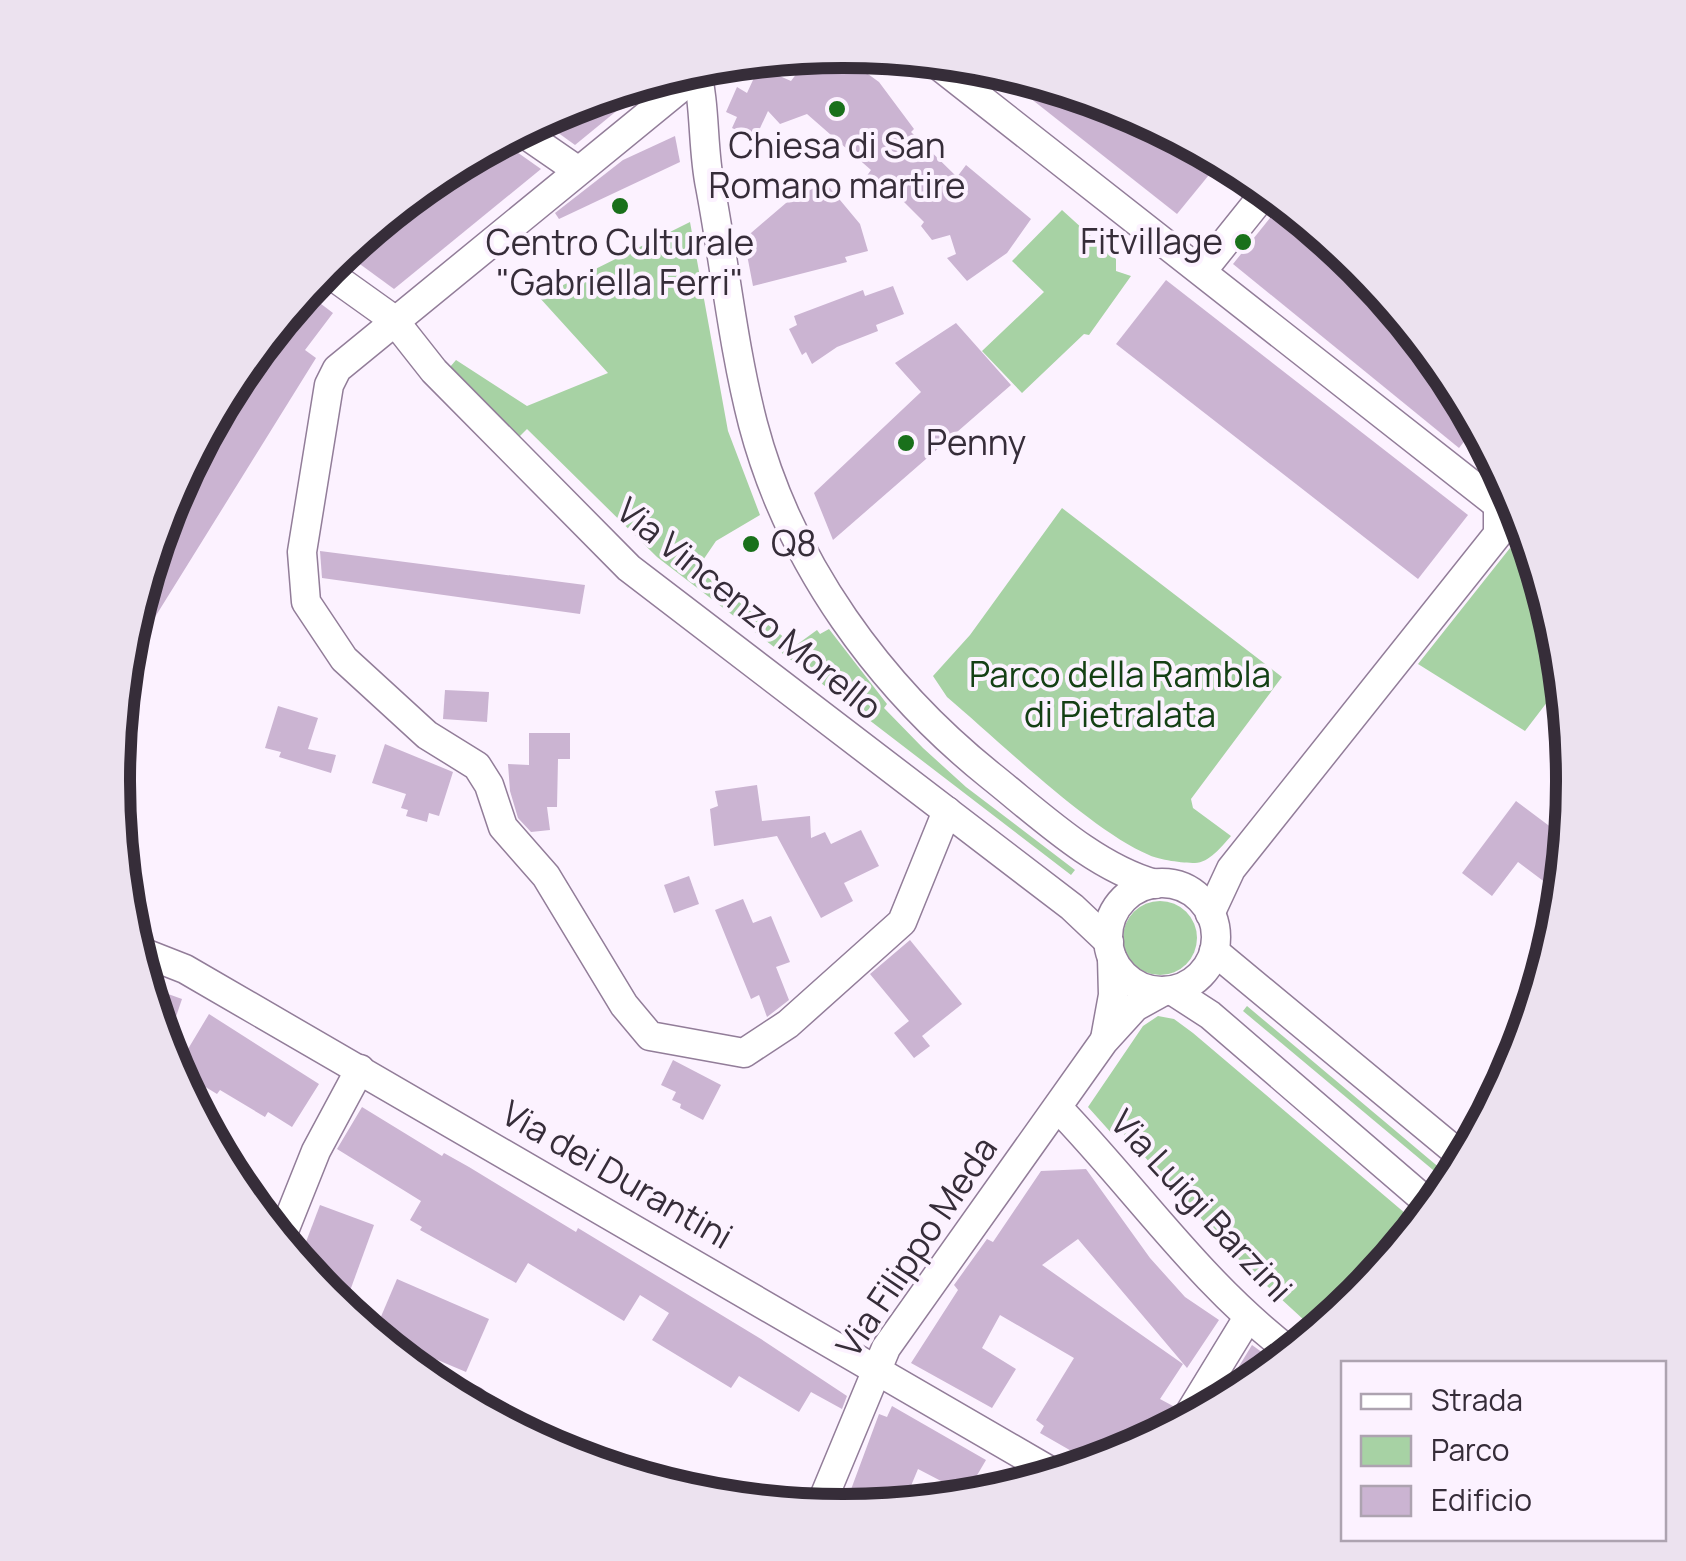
<svg xmlns="http://www.w3.org/2000/svg" width="1686" height="1561" viewBox="0 0 1686 1561" font-family="Manrope,sans-serif">
  <style>
    .green { fill: #a7d2a4 }
    .building { fill: #cbb4d2 }
    .lines { fill: none; stroke-linecap: round; stroke-linejoin: round }
    .minor-casing { stroke: #927d99; stroke-width: 31 }
    .minor { stroke: #fff; stroke-width: 28 }
    .poi-dot { fill: #19701b; stroke: #fcf2ff; stroke-width: 4 }
    .labels { text-anchor: middle; stroke-width: 8; stroke-linejoin: round; paint-order: stroke }
    .poi-label { font-size: 35px; fill: #362d39; stroke: #fcf2ff }
    .street-label { font-size: 35px; fill: #362d39; stroke: #fcf2ff }
    .park-label { font-size: 35px; fill: #144014; stroke: #fcf2ff }
    .rim { fill: none; stroke: #362d39; stroke-width: 12 }
  </style>
  <rect width="100%" height="100%" fill="#fcf2ff"/>
  <g class="green">
    <polygon points="1062,210 1116,259 1116,271 1131,276 1089,335 1084,334 1022,393 982,351 1044,292 1012,261"/>
    <polygon points="690,222 728,431 760,515 716,541 697,569 795,646 817,630 820,634 829,629 887,704 884,708 923,748 966,787 1075,870 1071,875 657,557 527,429 519,437 450,367 456,360 527,406 608,373 539,297"/>
    <path d="M1062 508 1282 677 1191 799 1193 808 1231 836C1222 846 1209 863 1195 863 1183 863 1159 860 1149 855 1090 830 999 741 947 697L933 676 970 635Z"/>
    <path d="M1510 548 1530 565 1523 573C1559 600 1559 637 1564 680L1525 731 1418 664Z"/>
    <circle cx="1160" cy="938" r="37"/>
    <polygon points="1247,1006 1454,1180 1451,1185 1243,1011"/>
    <polygon points="1158,1016 1174,1019 1193,1033 1419,1225 1359,1297 1317,1332 1242,1263 1120,1130 1114,1136 1088,1107 1143,1026"/>
  </g>
  <g class="building">
    <polygon points="836,51 879,82 914,129 911,132 957,177 966,165 1031,219 1007,253 967,281 947,258 956,254 950,235 932,240 921,226 924,222 885,183 876,189 866,177 871,170 807,114 780,124 768,111 755,139 732,128 737,117 726,112 737,87 747,93 759,67 791,81 812,53"/>
    <polygon points="658,77 575,145 539,119 564,105"/>
    <polygon points="1036,79 1123,106 1222,159 1177,214 1025,94"/>
    <polygon points="675,136 680,162 559,219 555,213 623,160"/>
    <polygon points="500,140 541,169 394,289 342,251 438,173"/>
    <polygon points="825,182 860,224 868,251 845,257 847,262 753,286 744,239 786,203"/>
    <polygon points="1278,208 1385,295 1451,375 1477,425 1459,448 1233,264"/>
    <polygon points="1166,280 1468,515 1418,579 1116,344"/>
    <polygon points="893,286 904,314 876,325 878,331 837,347 812,364 806,352 802,355 789,329 797,325 794,316 863,290 865,296"/>
    <polygon points="304,291 333,313 305,350 316,358 124,667 127,637 168,500 236,374"/>
    <polygon points="956,323 1011,385 833,540 814,493 921,392 895,363"/>
    <polygon points="320,551 585,585 580,614 322,578"/>
    <polygon points="445,690 489,692 487,722 443,719"/>
    <polygon points="278,706 318,718 308,749 336,755 331,773 279,757 281,752 265,748"/>
    <polygon points="529,733 570,733 570,759 558,759 557,807 547,807 550,830 531,832 518,818 510,791 508,764 529,765"/>
    <polygon points="385,744 453,772 439,816 429,813 427,822 406,816 408,810 401,808 406,794 372,783"/>
    <polygon points="757,785 762,821 810,816 811,838 825,832 831,844 861,830 879,866 844,883 853,901 821,918 777,836 714,846 710,809 718,806 715,791"/>
    <polygon points="1516,801 1568,840 1562,895 1518,862 1492,896 1462,873"/>
    <polygon points="689,876 699,904 674,913 664,885"/>
    <polygon points="743,899 753,923 771,916 790,962 776,967 789,1000 767,1017 759,995 751,999 715,910"/>
    <polygon points="910,940 962,1004 922,1036 930,1046 914,1058 894,1033 909,1021 870,974"/>
    <polygon points="146,986 182,999 165,1049 158,1027"/>
    <polygon points="209,1014 319,1084 292,1127 268,1112 265,1117 220,1090 217,1094 176,1069"/>
    <polygon points="673,1060 721,1085 703,1120 680,1108 681,1104 672,1100 676,1092 661,1085"/>
    <polygon points="362,1107 442,1156 444,1153 469,1167 576,1232 578,1228 761,1339 847,1396 842,1409 811,1392 799,1412 739,1376 731,1388 652,1340 669,1313 640,1295 624,1321 528,1263 516,1283 420,1230 422,1227 410,1220 421,1201 337,1149"/>
    <polygon points="1086,1169 1150,1258 1185,1297 1219,1320 1187,1368 1078,1239 1042,1265 1183,1364 1160,1399 1173,1406 1160,1435 1094,1464 1040,1433 1044,1426 1036,1420 1074,1358 1000,1315 982,1348 1016,1369 992,1408 911,1363 958,1290 954,1285 987,1239 993,1242 1041,1171"/>
    <polygon points="320,1205 374,1225 343,1310 298,1263"/>
    <polygon points="397,1279 489,1319 466,1372 374,1333"/>
    <polygon points="1252,1345 1278,1364 1248,1388 1214,1407"/>
    <polygon points="892,1406 986,1460 966,1494 918,1469 903,1505 843,1511 879,1414 887,1417"/>
  </g>
  <g class="lines">
    <g class="minor-casing">
      <g id="minor">
        <polyline points="929,58 1526,527"/>
        <polyline points="711,63 337,369 329,385 302,552 306,602 344,659 427,735 477,766 489,785 503,827 546,876 624,1005 650,1036 744,1053 788,1024 902,922 947,811"/>
        <path d="M695 66C706 103 702 147 710 186 725 265 733 347 753 424 790 564 880 687 991 776 1040 815 1094 867 1155 884"/>
        <polyline points="519,130 577,170"/>
        <polyline points="323,269 393,319 434,371 629,568 1072,907 1109,942"/>
        <polyline points="1203,270 1268,189"/>
        <circle cx="1162" cy="937" r="54"/>
        <polyline points="1210,914 1231,869 1498,534 1498,502"/>
        <polyline points="134,949 185,969 1057,1475"/>
        <polyline points="1214,951 1465,1159"/>
        <polyline points="1173,991 1210,1015 1433,1207"/>
        <polyline points="1105,1039 1113,995 1112,958"/>
        <path d="M1058 1108C1137 1190 1200 1283 1292 1353"/>
        <polyline points="280,1241 316,1151 360,1069"/>
        <polyline points="432,1384 473,1401"/>
        <polyline points="1184,1422 1247,1319"/>
        <polyline points="819,1509 886,1348 1104,1041 1135,1007 1164,991"/>
      </g>
    </g>
    <use href="#minor" class="minor"/>
  </g>
  <g class="poi-dot">
    <circle cx="837" cy="109" r="10"/>
    <circle cx="620" cy="206" r="10"/>
    <circle cx="1243" cy="242" r="10"/>
    <circle cx="906" cy="443" r="10"/>
    <circle cx="751" cy="544" r="10"/>
  </g>
  <g class="labels">
    <g class="poi-label">
      <text x="837" y="158">Chiesa di San<tspan x="837" dy="40">Romano martire</tspan></text>
      <text x="1223" y="254" text-anchor="end">Fitvillage</text>
      <text x="620" y="255">Centro Culturale<tspan x="620" dy="40">"Gabriella Ferri"</tspan></text>
      <text x="926" y="455" text-anchor="start">Penny</text>
      <text x="771" y="556" text-anchor="start">Q8</text>
    </g>
    <g class="street-label">
      <text transform="translate(749 609) rotate(39)" y="12">Via Vincenzo Morello</text>
      <text transform="translate(617 1175) rotate(30)" y="12">Via dei Durantini</text>
      <text transform="translate(1201 1206) rotate(47)" y="12">Via Luigi Barzini</text>
      <text transform="translate(917 1247) rotate(-56)" y="12">Via Filippo Meda</text>
    </g>
    <g class="park-label">
      <text x="1120" y="687">Parco della Rambla<tspan x="1120" dy="40">di Pietralata</tspan></text>
    </g>
  </g>
  <path d="M0 0H1686V1561H0ZM130 781a713 713 0 1 1 1426 0a713 713 0 1 1-1426 0Z" fill="#ece2ef" fill-rule="evenodd"/>
  <path class="rim" d="M130 781a713 713 0 1 1 1426 0a713 713 0 1 1-1426 0Z"/>
  <rect x="1341" y="1361" width="325" height="180" fill="#fcf2ff" stroke="#ada3b0" stroke-width="2.5"/>
  <rect x="1361" y="1394" width="50" height="15" fill="#ffffff" stroke="#ada3b0" stroke-width="2.5"/>
  <text x="1431" y="1411" font-size="30" fill="#362d39">Strada</text>
  <rect x="1361" y="1436" width="50" height="30" fill="#a7d2a4" stroke="#ada3b0" stroke-width="2.5"/>
  <text x="1431" y="1461" font-size="30" fill="#362d39">Parco</text>
  <rect x="1361" y="1486" width="50" height="30" fill="#cbb4d2" stroke="#ada3b0" stroke-width="2.5"/>
  <text x="1431" y="1511" font-size="30" fill="#362d39">Edificio</text>
</svg>
